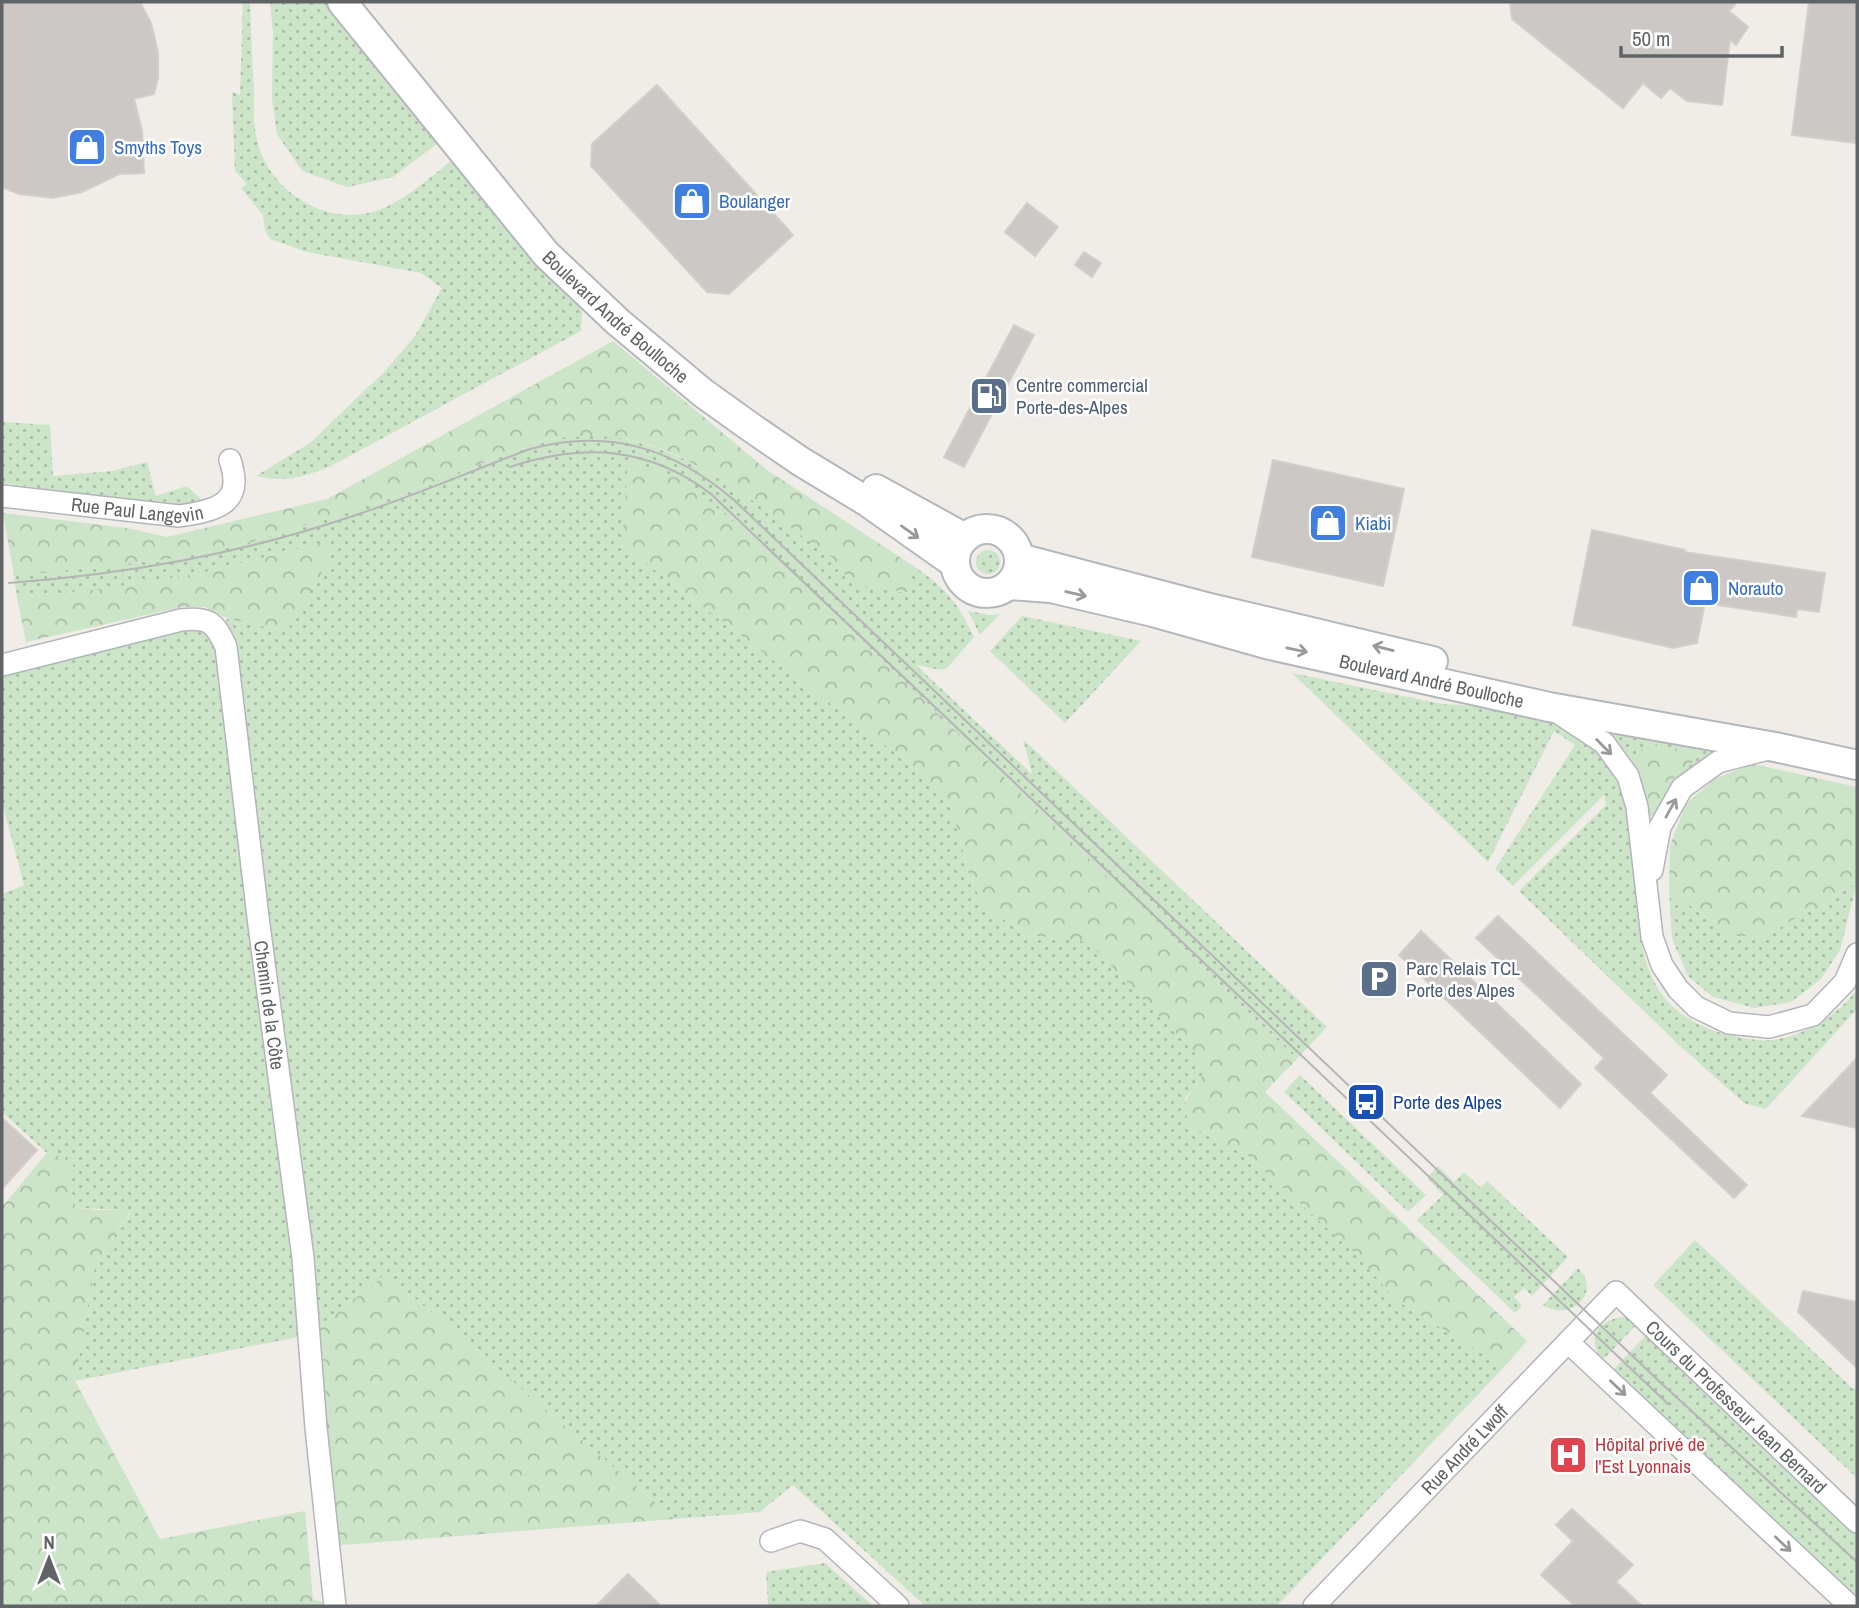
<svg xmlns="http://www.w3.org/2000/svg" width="1859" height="1608" viewBox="0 0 1859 1608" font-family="'Archivo Narrow',sans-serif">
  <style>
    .grass { fill: url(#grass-dots) }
    .forest { fill: url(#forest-crowns) }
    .building { fill: #cbc8c5; stroke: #d4cec7; stroke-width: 2 }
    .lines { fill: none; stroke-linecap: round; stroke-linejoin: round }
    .minor-casing { stroke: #b3b6b9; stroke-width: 24 }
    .secondary-casing { stroke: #b4b8bb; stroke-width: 32 }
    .minor { stroke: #fff; stroke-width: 21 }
    .secondary { stroke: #fff; stroke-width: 28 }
    .tram { stroke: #b4b5b5; stroke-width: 2 }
    .oneway { stroke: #989a9c }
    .labels { text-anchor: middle; stroke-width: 5; stroke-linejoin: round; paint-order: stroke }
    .shop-label { font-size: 19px; fill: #366cbe; stroke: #fff; text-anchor: start }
    .street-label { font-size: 19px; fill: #606467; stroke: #fff }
    .service-label { font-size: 19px; fill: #4e5e75; stroke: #fff; text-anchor: start }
    .transit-label { font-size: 19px; fill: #164399; stroke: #fff; text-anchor: start }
    .health-label { font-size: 19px; fill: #be3a42; stroke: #fff; text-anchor: start }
  </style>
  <defs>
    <pattern id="grass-dots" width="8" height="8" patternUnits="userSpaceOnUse" patternTransform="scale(1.75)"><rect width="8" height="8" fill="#cce4c8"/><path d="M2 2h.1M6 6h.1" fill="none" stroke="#a9bca6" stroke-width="1.8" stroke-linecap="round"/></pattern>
    <pattern id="forest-crowns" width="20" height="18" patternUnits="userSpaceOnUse" patternTransform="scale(1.75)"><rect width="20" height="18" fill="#cce4c8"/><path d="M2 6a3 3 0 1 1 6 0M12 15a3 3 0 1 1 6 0" fill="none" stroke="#a9bca6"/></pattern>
  </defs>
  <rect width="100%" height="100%" fill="#f0ede9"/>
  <g class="grass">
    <path d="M243 2H250C251 32 252 62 254 92 254 106 253 121 256 135 265 191 331 233 386 207 411 195 433 175 455 158L582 311 581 331 329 467C303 477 283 483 256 476L310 443 385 371 415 336 442 288 421 273 307 252 270 239 265 230 263 215 241 188 247 184 235 171 232 92 240 95Z"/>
    <polygon points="270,2 325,2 359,35 442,140 393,177 347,187 302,171 277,134 272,99 273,33"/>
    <polygon points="2,422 50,425 53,476 112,471 147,462 156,496 187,486 203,501 202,505 144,502 2,483"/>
    <path d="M605 435C646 442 681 454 715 477L719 476 830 556 856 588 889 587 899 592H912V565C946 588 956 600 974 637L947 668 941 670 916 665 1032 774 1023 739 1327 1027 1297 1059 876 654 721 511 622 545 926 776 952 808 968 871 982 902 1000 917 1028 935 1080 940 1095 948 1197 1055 1203 1075 1185 1098 1189 1125 1247 1155 1359 1257 1396 1300 1504 1367 1277 1606H925L793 1485 760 1512 675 1519 386 1274 308 1335 75 1381 95 1265 132 1210 76 1208 70 1187 73 1161 47 1153 2 1112V894L24 885 2 802V665L181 620 217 627 228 619 286 631 327 564 326 542 202 573 109 588 17 598 14 576 178 558 252 542 394 497 543 440 565 437Z"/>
    <circle cx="988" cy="562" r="12"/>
    <polygon points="968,611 989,615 1000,614 980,635"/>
    <polygon points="1022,616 1141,641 1065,723 990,651"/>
    <path d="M1292 673C1340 683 1389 693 1437 703 1453 706 1469 704 1485 707 1516 711 1571 724 1593 746 1683 834 1568 1018 1757 1040 1792 1044 1838 1017 1857 989V1009L1766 1109 1744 1103 1679 1045 1519 891 1606 805 1604 795 1513 886 1495 869 1575 745 1554 731 1488 862Z"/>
    <polygon points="1610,728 1725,749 1669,793 1675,773 1686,769 1649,740 1632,762 1610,738"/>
    <polygon points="1857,883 1840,950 1821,979 1791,1002 1754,1008 1713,997 1688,976 1672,939 1669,890 1732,936 1765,936"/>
    <polygon points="1300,1075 1426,1195 1408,1212 1284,1092"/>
    <polygon points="1438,1166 1454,1182 1464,1172 1481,1188 1487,1181 1568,1257 1532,1296 1524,1288 1514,1297 1522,1306 1515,1313 1417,1220 1443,1195 1427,1178"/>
    <polygon points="1695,1240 1852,1388 1857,1389 1857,1478 1653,1285"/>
    <path d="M1578 1268C1602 1292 1572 1323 1543 1305Z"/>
    <path d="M1625 1317 1637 1324 1602 1361C1586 1338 1597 1319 1625 1317Z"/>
    <polygon points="1647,1334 1857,1533 1857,1602 1612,1371"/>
    <polygon points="825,1563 873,1606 768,1606 766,1572"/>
  </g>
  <g class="forest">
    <path d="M613 341 767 470 912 565V592H899L889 587 856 588 830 556 719 476 715 477C660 440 609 429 543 440L394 497 252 542 178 558 14 576 3 513 127 528 167 537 327 499Z"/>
    <path d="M628 462 656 469 681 479 721 511 876 654 1297 1059 1265 1092 1527 1341 1504 1367 1396 1300 1359 1257 1247 1155 1189 1125C1181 1099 1188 1095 1203 1075L1197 1055 1095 949 1080 940 1028 935 1000 917 981 902 968 871 952 808 926 776 622 545Z"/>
    <polygon points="326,542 327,564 286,631 228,619 205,607 182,607 26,642 17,598 109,588 202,573"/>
    <polygon points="1649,740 1664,752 1688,745 1696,758 1686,769 1675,773 1669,793 1653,815 1647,817 1643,787 1632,762"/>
    <polygon points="1753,764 1857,787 1857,883 1765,936 1732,936 1669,890 1670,845 1686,804 1716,778"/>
    <polygon points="47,1153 74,1161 70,1187 76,1208 98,1210 132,1209 95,1265 75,1381 160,1539 305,1511 313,1599 322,1602 323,1606 2,1606 2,1207"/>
    <polygon points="386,1274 675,1519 329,1546 308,1335"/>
  </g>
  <g class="building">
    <polygon points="2,2 135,2 135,4 141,4 151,23 158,52 158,78 154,94 134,99 142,130 144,173 119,174 82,192 53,198 19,194 2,187"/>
    <polygon points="1510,2 1737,2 1729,11 1748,27 1736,45 1730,40 1722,105 1687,101 1670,88 1661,98 1643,83 1623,108 1512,19"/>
    <polygon points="1809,2 1857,2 1857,143 1792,135"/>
    <polygon points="657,85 793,235 729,294 707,292 591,166 592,144"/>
    <polygon points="1027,203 1058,227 1035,256 1005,232"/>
    <polygon points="1084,252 1101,263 1092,277 1075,265"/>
    <polygon points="1014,325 1034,335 964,467 944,457"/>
    <polygon points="1273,460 1404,489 1383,586 1252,557"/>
    <polygon points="1592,530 1685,550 1684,552 1825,573 1819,612 1797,609 1796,617 1705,603 1697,643 1673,648 1573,625"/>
    <polygon points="1498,916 1667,1075 1650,1093 1747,1185 1734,1198 1595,1068 1604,1058 1476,938"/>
    <polygon points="1421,931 1581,1084 1560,1108 1399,955"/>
    <polygon points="1857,1058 1857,1128 1802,1116"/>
    <polygon points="2,1118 37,1150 2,1189"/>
    <polygon points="1803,1291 1857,1302 1857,1368 1798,1312"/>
    <polygon points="1572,1509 1633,1565 1616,1582 1642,1606 1575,1606 1541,1575 1573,1541 1556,1525"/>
    <polygon points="628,1574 661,1606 596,1606"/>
  </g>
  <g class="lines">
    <g class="minor-casing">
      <g id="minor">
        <path id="s1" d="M2 496 179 516C216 510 245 505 230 460"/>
        <path id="s2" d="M2 665 181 620C209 617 215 622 226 647L259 925 303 1258 316 1428 335 1606"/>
        <polyline points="1557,712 1604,743 1628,776 1637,807 1652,937 1662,965 1678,989 1696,1007 1729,1023 1769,1027 1813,1015 1845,982 1857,954"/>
        <polyline points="1652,870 1660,827 1682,788 1718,762 1768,749"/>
        <polyline points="1568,1342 1850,1606"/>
        <polyline points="771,1541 800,1531 825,1539 898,1606"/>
        <path id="s3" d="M1314 1606 1616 1292 1857 1522"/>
      </g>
    </g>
    <g class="secondary-casing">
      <g id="secondary">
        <path id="s4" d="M342 2 546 254 618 322 703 393 749 426 800 461 866 501 954 563"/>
        <polyline points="876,489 965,538"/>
        <circle cx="987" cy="561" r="32"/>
        <polyline points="1019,558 1206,607 1433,661"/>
        <path id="s5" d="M1009 585 1051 588 1153 612 1270 645 1549 707 1775 747 1857 765"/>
      </g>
    </g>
    <use href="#minor" class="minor"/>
    <use href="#secondary" class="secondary"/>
    <g class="tram">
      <path d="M510 467C583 443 648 446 711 494L1668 1404"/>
      <path d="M9 583C126 574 235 555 347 518 409 498 469 472 530 449 609 428 673 448 734 500L1662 1384 1857 1562"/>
    </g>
  </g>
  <defs><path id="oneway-shaft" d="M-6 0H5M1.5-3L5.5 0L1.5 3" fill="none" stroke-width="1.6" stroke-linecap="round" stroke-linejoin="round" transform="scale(1.75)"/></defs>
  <g class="oneway">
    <use href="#oneway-shaft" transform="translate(910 532) rotate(35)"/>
    <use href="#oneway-shaft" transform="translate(1076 594) rotate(13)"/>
    <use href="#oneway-shaft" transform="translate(1383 648) rotate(-166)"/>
    <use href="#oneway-shaft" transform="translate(1297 650) rotate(12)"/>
    <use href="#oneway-shaft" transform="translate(1604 747) rotate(45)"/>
    <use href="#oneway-shaft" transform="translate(1671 808) rotate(-61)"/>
    <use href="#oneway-shaft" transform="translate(1618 1388) rotate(43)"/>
    <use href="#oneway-shaft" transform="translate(1783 1544) rotate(43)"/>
  </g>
  <defs>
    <g id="shop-square" transform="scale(2.0125)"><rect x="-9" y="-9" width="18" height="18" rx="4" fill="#3f7fe0" stroke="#fff"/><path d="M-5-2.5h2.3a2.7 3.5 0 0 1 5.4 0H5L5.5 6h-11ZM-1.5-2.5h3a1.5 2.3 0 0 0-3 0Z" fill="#fff"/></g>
    <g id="fuel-square" transform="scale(2.0125)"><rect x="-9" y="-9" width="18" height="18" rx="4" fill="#5c6f8a" stroke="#fff"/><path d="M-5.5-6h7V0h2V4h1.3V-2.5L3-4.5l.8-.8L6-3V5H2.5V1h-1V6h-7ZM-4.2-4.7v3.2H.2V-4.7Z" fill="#fff"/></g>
    <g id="parking-square" transform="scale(2.0125)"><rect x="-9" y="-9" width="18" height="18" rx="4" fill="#5c6f8a" stroke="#fff"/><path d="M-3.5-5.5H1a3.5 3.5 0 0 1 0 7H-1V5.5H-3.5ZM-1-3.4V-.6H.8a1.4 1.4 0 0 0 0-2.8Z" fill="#fff"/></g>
    <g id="bus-square" transform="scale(2.0125)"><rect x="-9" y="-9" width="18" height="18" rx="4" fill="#1a4fb4" stroke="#fff"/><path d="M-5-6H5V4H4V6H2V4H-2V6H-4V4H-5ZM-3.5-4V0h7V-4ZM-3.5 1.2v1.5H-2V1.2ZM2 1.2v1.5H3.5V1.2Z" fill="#fff"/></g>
    <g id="hospital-square" transform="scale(2.0125)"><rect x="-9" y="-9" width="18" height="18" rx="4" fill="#e0444e" stroke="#fff"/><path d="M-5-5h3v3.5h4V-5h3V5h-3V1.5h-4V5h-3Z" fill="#fff"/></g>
  </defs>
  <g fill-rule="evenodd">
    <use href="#shop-square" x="87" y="147"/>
    <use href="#shop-square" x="692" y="201"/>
    <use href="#fuel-square" x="989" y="396"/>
    <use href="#shop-square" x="1328" y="523"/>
    <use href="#shop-square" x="1701" y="588"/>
    <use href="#parking-square" x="1379" y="979"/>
    <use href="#bus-square" x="1366" y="1102"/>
    <use href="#hospital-square" x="1568" y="1455"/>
  </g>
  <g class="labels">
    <g class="shop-label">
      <text x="114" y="154">Smyths Toys</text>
      <text x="719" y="208">Boulanger</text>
      <text x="1355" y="530">Kiabi</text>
      <text x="1728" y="595">Norauto</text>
    </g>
    <g class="street-label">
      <text dy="7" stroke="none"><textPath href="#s4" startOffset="418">Boulevard André Boulloche</textPath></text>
      <text dy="7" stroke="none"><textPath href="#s1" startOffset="136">Rue Paul Langevin</textPath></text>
      <text dy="7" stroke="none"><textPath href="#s5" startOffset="434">Boulevard André Boulloche</textPath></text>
      <text dy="7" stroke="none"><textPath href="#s2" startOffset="604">Chemin de la Côte</textPath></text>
      <text dy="7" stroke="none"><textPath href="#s3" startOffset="602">Cours du Professeur Jean Bernard</textPath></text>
      <text dy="7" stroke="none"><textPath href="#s3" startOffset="217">Rue André Lwoff</textPath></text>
    </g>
    <g class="service-label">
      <text x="1016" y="392">Centre commercial<tspan x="1016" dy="22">Porte-des-Alpes</tspan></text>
      <text x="1406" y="975">Parc Relais TCL<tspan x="1406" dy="22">Porte des Alpes</tspan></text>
    </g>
    <g class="transit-label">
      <text x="1393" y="1109">Porte des Alpes</text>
    </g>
    <g class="health-label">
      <text x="1595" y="1451">Hôpital privé de<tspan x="1595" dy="22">l'Est Lyonnais</tspan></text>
    </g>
  </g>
  <rect width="1859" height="1608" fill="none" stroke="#606467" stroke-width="7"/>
  <g transform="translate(49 1559)" stroke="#ffffff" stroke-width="5" paint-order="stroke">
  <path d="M0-5L12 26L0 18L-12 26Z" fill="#606467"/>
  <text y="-10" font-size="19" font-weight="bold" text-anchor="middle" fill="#606467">N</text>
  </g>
  <path d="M1621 46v10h161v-10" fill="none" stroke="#606467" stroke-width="3.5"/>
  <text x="1632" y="46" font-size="21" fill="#606467" stroke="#ffffff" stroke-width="5" paint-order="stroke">50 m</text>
</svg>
